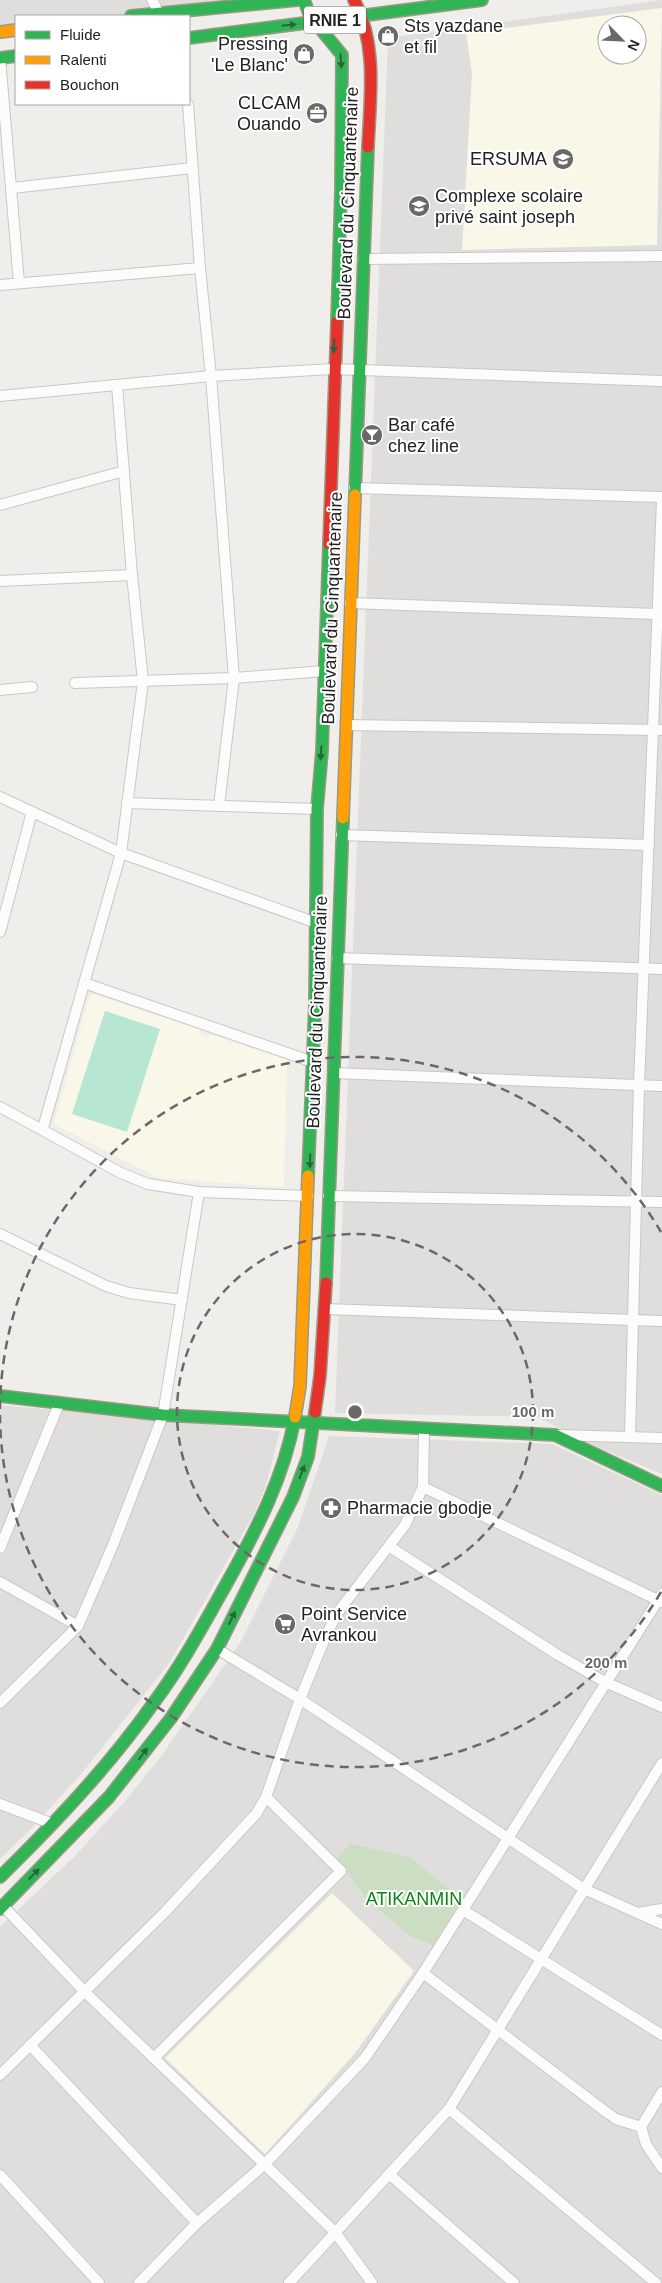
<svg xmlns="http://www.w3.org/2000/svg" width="662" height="2283" viewBox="0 0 662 2283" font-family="Helvetica,sans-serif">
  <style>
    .residential { fill: #dfdedc; fill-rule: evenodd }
    .education { fill: #f8f7e8; fill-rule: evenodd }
    .forest { fill: #cbdec1 }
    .pitch { fill: #b7e6d2 }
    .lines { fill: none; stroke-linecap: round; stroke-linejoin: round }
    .street-casing { stroke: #c9c8c7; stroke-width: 12 }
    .fast-casing { stroke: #999a82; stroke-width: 14 }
    .slow-casing { stroke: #999a82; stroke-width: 14 }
    .jam-casing { stroke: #999a82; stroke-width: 14 }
    .street { stroke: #fdfcfc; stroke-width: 10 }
    .fast { stroke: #30b455; stroke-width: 11 }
    .slow { stroke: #ff9f0a; stroke-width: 11 }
    .jam { stroke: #e5322d; stroke-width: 11 }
    .oneway { fill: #286439 }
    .ring { fill: none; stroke: #6a6968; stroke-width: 2.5; stroke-dasharray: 9 6 }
    .labels { text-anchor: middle; stroke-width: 4; stroke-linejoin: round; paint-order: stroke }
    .shield { fill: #fff; stroke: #646464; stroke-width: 1 }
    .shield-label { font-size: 16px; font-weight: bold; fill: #222 }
    .poi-label { font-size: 18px; fill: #222; stroke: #fff; text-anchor: start }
    .street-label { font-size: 18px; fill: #222; stroke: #fff }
    .park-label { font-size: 18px; fill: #0c8416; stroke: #fff }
    .centre { fill: #6a6968; stroke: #fff; stroke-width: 2.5 }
    .ring-label { font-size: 15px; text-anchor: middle; font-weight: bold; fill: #6a6968; stroke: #fff; stroke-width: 4; stroke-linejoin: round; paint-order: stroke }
  </style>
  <rect width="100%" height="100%" fill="#f0eeeb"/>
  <g class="residential">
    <polygon points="0,0 237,0 222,5 112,16 16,16 16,26 0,28"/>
    <path d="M662 0V1474L593 1445 537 1417 335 1413 388 38ZM607 25H637V55H607Z"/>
    <polygon points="0,1405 280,1431 266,1486 254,1514 170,1662 82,1773 32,1828 0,1859"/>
    <polygon points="329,1436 552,1444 662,1495 662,2283 0,2283 0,1927 75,1856 126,1800 162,1755 240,1643 298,1527"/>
  </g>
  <g class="education">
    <path d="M662 8 657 245 462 250 472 74 466 33ZM607 25H637V55H607Z"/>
    <polygon points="94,994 200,1030 200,1035 208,1038 212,1035 287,1060 284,1187 158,1178 54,1124 89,997"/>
    <polygon points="332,1893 414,1971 355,2053 265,2154 165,2058"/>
  </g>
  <polygon class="forest" points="350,1844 410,1857 459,1898 468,1913 445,1950 410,1936 365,1897 337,1859"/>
  <polygon class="pitch" points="105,1011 160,1029 127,1132 72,1114"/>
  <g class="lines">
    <g class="street-casing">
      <g id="street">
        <polyline points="152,0 159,13"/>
        <polyline points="0,58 19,283"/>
        <polyline points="188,104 200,268 211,376 234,678 219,806"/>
        <polyline points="12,188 192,168"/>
        <polyline points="363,259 662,256"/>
        <polyline points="0,285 200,268"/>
        <polyline points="0,396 211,376 333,369 662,381"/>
        <polyline points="354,488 662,497"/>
        <polyline points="0,505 124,471"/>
        <polyline points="0,581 132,575"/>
        <polyline points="350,603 658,614"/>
        <polyline points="75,683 234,678 325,671"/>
        <polyline points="0,690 32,687"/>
        <polyline points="346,725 662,730"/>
        <polyline points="0,797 121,853 314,922"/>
        <polyline points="127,803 317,809"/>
        <polyline points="341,835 649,845"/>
        <polyline points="0,932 32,812"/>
        <polyline points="337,958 662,969"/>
        <polyline points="84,983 313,1062"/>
        <polyline points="334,1073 662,1086"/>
        <polyline points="0,1107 121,1173 148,1184 199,1192 308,1196"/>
        <polyline points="43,1128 121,853 143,681 132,575 117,385"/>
        <polyline points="328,1196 662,1202"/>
        <polyline points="0,1234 106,1286 129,1293 182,1300"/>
        <polyline points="325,1309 662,1321"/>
        <polyline points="558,1435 662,1438"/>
        <polyline points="630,1437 639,1085 662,500"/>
        <polyline points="423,1487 662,1602"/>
        <polyline points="390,1547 558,1655 605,1682 662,1707"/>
        <polyline points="0,1548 59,1404"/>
        <polyline points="0,1582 78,1626"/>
        <polyline points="217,1649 300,1699 584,1889 662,1924"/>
        <polyline points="0,1703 78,1626 113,1545 163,1415 199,1192"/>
        <polyline points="0,1804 53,1824"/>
        <polyline points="3,1906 85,1992 335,2232 372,2283"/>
        <polyline points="463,1910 662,2035"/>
        <polyline points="638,1913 662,1909"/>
        <polyline points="423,1973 606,2112 616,2119 641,2127 646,2144 662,2168"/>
        <polyline points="30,2045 197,2223"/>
        <polyline points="154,2058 341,1871 266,1797"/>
        <polyline points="0,2075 165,1912 256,1814 266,1797 300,1699 327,1633 338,1612 405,1525 423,1487 424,1430"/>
        <polyline points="449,2109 656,2283"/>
        <polyline points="641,2127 662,2092"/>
        <polyline points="0,2175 99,2283"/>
        <polyline points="390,2175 514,2283"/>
        <polyline points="139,2283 197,2223 265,2164 365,2058 423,1973 662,1594"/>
        <polyline points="289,2283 449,2109 662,1763"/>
      </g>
    </g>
    <g class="fast-casing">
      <g id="fast">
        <polyline points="304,0 310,16 342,55 341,191 337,322"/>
        <polyline points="131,16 297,0"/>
        <polyline points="189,38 482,0"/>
        <polyline points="0,58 16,56"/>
        <polyline points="355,495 368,147"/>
        <polyline points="308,1176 315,1005 317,809 322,751 329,544"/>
        <polyline points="326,1283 343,818"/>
        <polyline points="0,1396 163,1415 555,1435 662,1486"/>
        <path d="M0 1877C56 1822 110 1765 155 1701 183 1663 205 1622 228 1581 257 1529 284 1477 295 1417"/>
        <polyline points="0,1909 109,1797 171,1718 217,1649 293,1497 308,1457 315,1412"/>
      </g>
    </g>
    <g class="slow-casing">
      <g id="slow">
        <polyline points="0,32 16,30"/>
        <polyline points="343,818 355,495"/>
        <polyline points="295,1417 300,1386 308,1176"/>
      </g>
    </g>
    <g class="jam-casing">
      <g id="jam">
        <path d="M354 0C378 45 370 98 368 147"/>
        <polyline points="329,544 337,322"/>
        <polyline points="315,1412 320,1376 326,1283"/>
      </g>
    </g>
    <use href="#street" class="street"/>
    <use href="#fast" class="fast"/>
    <use href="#slow" class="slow"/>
    <use href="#jam" class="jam"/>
  </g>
  <defs><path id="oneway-solid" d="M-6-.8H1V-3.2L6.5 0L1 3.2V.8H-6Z" transform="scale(1.25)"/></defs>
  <g class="oneway">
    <use href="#oneway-solid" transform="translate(289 25) rotate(-6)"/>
    <use href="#oneway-solid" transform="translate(341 61) rotate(86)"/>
    <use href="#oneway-solid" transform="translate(334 346) rotate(92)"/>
    <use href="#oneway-solid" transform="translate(321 753) rotate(93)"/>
    <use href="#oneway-solid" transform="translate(310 1161) rotate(92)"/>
    <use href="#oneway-solid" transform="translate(302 1472) rotate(-69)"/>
    <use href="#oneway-solid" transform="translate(232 1618) rotate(-64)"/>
    <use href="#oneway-solid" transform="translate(143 1754) rotate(-53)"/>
    <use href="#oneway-solid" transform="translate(34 1874) rotate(-45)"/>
  </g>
  <g class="ring">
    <circle cx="355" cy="1412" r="178"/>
    <path d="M661 1592A355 355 0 0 1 0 1415M0 1409A355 355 0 0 1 661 1232"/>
  </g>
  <defs>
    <g id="shop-disc" transform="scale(1.125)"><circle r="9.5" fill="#6a6968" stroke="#fff"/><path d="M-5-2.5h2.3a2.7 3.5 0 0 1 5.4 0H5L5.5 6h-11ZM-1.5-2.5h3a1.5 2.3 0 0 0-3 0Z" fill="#fff"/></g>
    <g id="office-disc" transform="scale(1.125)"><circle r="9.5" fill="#6a6968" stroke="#fff"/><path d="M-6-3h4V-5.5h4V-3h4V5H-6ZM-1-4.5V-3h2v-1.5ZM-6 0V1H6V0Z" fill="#fff"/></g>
    <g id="university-disc" transform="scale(1.125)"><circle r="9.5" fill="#6a6968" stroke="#fff"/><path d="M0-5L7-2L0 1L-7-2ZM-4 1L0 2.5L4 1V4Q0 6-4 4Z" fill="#fff"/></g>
    <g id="school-disc" transform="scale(1.125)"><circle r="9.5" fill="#6a6968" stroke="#fff"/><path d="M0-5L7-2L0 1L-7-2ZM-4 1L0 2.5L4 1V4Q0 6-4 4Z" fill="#fff"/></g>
    <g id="bar-disc" transform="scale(1.125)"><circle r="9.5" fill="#6a6968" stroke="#fff"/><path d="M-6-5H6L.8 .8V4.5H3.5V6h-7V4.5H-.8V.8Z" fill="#fff"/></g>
    <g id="pharmacy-disc" transform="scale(1.125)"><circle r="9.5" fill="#6a6968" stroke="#fff"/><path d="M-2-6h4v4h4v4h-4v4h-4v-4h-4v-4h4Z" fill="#fff"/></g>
    <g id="supermarket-disc" transform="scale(1.125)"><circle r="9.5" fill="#6a6968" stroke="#fff"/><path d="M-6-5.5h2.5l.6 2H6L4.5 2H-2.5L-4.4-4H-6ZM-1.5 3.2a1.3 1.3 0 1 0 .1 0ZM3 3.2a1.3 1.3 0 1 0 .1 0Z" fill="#fff"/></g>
  </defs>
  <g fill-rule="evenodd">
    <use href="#shop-disc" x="388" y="36"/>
    <use href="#shop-disc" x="304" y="54"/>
    <use href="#office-disc" x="317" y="113"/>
    <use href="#university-disc" x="563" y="159"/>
    <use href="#school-disc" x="419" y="206"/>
    <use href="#bar-disc" x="372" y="435"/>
    <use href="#pharmacy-disc" x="331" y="1508"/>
    <use href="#supermarket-disc" x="285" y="1624"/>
  </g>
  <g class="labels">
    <rect class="shield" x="304" y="6.5" width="62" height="27" rx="4"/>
    <g class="shield-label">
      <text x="335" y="26">RNIE 1</text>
    </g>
    <g class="poi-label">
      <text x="404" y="32">Sts yazdane<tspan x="404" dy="21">et fil</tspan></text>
      <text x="288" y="50" text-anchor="end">Pressing<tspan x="288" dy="21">'Le Blanc'</tspan></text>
      <text x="301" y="109" text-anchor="end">CLCAM<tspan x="301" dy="21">Ouando</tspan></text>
      <text x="547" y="165" text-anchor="end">ERSUMA</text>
      <text x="435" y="202">Complexe scolaire<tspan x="435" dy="21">privé saint joseph</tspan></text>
      <text x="388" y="431">Bar café<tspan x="388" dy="21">chez line</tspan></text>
      <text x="347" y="1514">Pharmacie gbodje</text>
      <text x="301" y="1620">Point Service<tspan x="301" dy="21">Avrankou</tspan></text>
    </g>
    <g class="street-label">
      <text transform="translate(348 203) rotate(-88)" y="6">Boulevard du Cinquantenaire</text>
      <text transform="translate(332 608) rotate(-88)" y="6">Boulevard du Cinquantenaire</text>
      <text transform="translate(317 1012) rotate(-88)" y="6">Boulevard du Cinquantenaire</text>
    </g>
    <g class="park-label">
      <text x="414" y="1905">ATIKANMIN</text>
    </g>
  </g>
  <circle cx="355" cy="1412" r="8" class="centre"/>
  <g class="ring-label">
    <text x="533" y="1417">100 m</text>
    <text x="606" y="1668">200 m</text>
  </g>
  <rect x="15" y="15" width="175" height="90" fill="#ffffff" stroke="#a7a7a7"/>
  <rect x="25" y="31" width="25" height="8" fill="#30b455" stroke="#a7a7a7"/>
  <text x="60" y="40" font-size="15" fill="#222222">Fluide</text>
  <rect x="25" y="56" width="25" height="8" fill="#ff9f0a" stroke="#a7a7a7"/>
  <text x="60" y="65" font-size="15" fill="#222222">Ralenti</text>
  <rect x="25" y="81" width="25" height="8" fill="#e5322d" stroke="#a7a7a7"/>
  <text x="60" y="90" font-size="15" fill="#222222">Bouchon</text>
  <g transform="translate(622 40) rotate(114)"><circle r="24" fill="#ffffff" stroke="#a7a7a7"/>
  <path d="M0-4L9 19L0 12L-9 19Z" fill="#6a6968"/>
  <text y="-8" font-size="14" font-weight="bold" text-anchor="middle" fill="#222222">N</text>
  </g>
</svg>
